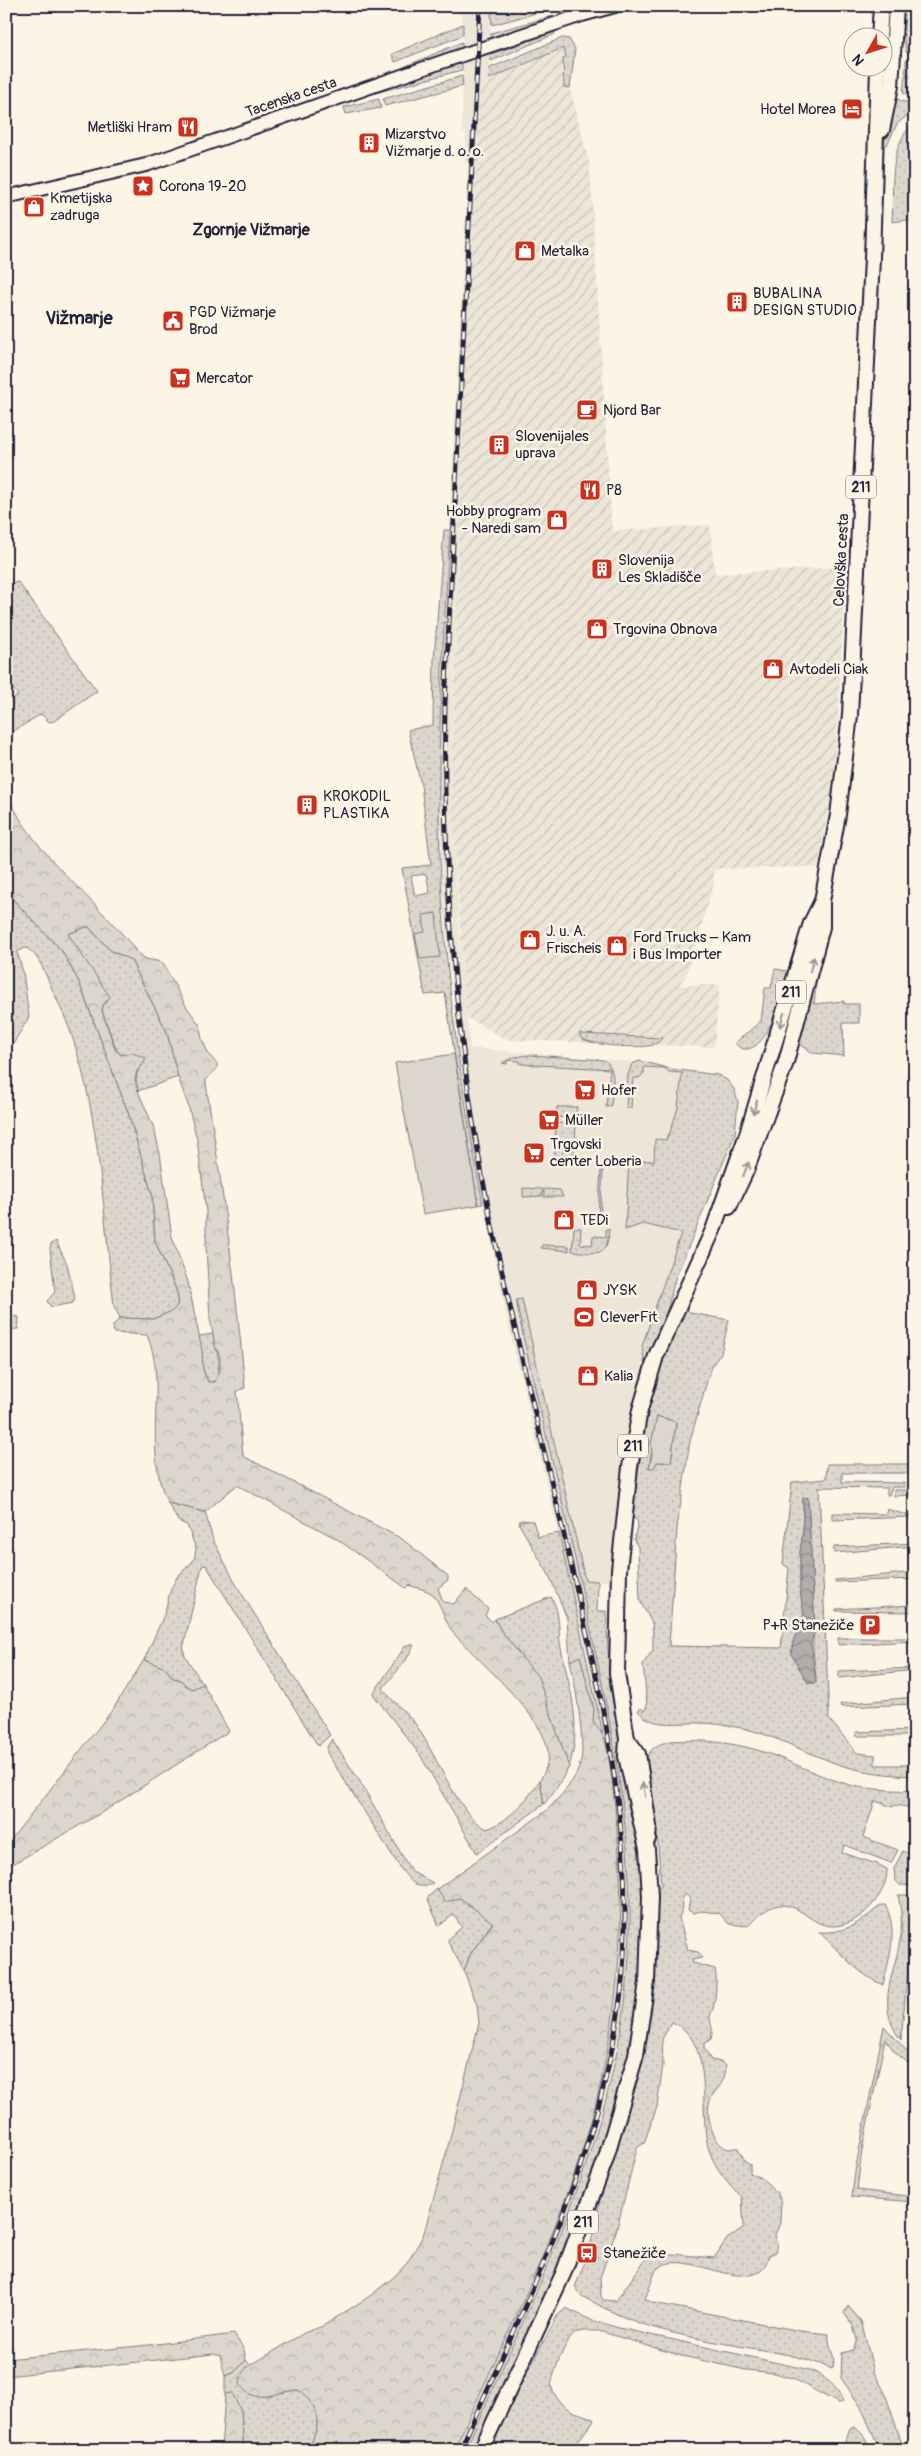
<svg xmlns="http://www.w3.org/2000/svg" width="921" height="2456" viewBox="0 0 921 2456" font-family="Pangolin,sans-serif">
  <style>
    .built { fill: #ece5d8 }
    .industrial { fill: url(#industrial-furrows) }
    .grass { fill: url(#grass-dots); stroke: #7f7c84; fill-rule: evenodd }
    .forest { fill: url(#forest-crowns); stroke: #7f7c84; fill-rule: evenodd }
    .garden { fill: #dcd6cc; stroke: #7f7c84 }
    .water { fill: url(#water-waves); stroke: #78757e }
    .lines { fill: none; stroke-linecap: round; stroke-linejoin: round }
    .secondary-casing { stroke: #22223b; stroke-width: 16 }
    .primary-casing { stroke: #22223b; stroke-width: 18 }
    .secondary { stroke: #fcf5e5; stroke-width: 12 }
    .primary { stroke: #fcf5e5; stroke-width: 14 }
    .rail-casing { stroke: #22223b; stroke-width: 5 }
    .rail { stroke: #fcf5e5; stroke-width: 3; stroke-dasharray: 9; stroke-linecap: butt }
    .oneway { stroke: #9a9698 }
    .labels { text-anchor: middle; stroke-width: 5; stroke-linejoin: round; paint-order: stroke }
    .shield { fill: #fcf5e5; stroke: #63616e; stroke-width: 1 }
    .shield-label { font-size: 14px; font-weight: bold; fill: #22223b }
    .street-label { font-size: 15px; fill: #22223b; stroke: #fcf5e5 }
    .poi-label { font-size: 15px; fill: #22223b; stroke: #fcf5e5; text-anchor: start }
    .neighbourhood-label { font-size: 16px; font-weight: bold; fill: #22223b; stroke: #fcf5e5 }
    .quarter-label { font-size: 18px; font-weight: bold; fill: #22223b; stroke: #fcf5e5 }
  </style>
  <defs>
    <pattern id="industrial-furrows" width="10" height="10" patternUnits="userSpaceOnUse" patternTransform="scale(1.25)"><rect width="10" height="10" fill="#ece5d8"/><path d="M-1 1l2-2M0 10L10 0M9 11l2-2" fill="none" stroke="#cac4ba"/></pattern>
    <pattern id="grass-dots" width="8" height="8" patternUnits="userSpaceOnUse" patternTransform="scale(1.25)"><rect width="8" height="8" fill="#dcd6cc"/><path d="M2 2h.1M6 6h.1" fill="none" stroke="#bcb7b0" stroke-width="1.8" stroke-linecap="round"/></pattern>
    <pattern id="forest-crowns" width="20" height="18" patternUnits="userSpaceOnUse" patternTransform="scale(1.25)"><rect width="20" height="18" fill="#dcd6cc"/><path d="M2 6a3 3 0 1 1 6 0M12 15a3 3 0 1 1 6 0" fill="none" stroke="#bcb7b0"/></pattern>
    <pattern id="water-waves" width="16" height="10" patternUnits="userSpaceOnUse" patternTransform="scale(1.25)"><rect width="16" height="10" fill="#b2adab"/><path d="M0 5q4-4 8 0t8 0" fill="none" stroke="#908c8c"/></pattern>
  </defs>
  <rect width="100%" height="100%" fill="#fcf5e5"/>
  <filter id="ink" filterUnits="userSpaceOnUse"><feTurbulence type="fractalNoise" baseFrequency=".02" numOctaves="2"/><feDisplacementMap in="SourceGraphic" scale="10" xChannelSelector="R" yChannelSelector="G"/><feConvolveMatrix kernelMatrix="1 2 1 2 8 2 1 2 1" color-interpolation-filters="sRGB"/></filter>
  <g filter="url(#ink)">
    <polygon class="built" points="459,6 504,6 504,12 491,13 489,81 480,82 454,673 451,789 459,928 470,1048 626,1061 717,1076 666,1315 645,1367 633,1407 620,1484 609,1581 585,1580 522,1299 516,1300 584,1595 619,1765 626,1821 631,1933 625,2004 619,2035 588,2157 563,2226 465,2450 454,2450 553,2226 588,2130 597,2096 615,2004 622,1880 609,1765 586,1648 507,1319 472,1143 443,908 439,815 439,728 468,164 465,163 466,132 462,132 463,24"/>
    <polygon class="industrial" points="563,48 566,56 564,87 570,88 589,162 591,183 612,531 710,525 715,574 846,567 838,717 832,791 818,867 714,869 714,883 687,974 679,985 720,985 714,1047 512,1040 504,1038 466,1017 451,789 464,396 480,82 489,81 489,79"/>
    <g class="grass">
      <polygon points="523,6 551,6 551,9 492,25 491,13"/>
      <polygon points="915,12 915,38 903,29 905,20"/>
      <polygon points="553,16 554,17 491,39 491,33"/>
      <polygon points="463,24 463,35 395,62 392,54"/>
      <polygon points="555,32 555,34 491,61 491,54"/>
      <polygon points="903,33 915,41 915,78 905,73 906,60 909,59 910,53 906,52"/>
      <polygon points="562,38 569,39 575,49 570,88 564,87 563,59 566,56 563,48 489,79 490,68"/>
      <polygon points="462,42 462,49 369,82"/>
      <polygon points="462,63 462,70 360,97"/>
      <polygon points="905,75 915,80 915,97 903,93"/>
      <polygon points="462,76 463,86 385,106 383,99"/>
      <polygon points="379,99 381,108 346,114 344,107"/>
      <polygon points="896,99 915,105 915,109 897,124 887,145 884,144"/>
      <path d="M915 122V219L892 222C894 189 887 145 915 122Z"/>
      <path d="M444 530H450C444 624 438 719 439 813 440 944 459 1076 483 1204L478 1205 445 993 425 995 403 874 402 868 431 865 421 785 408 730 433 725 434 659ZM426 874 430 893 415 896 411 876Z"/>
      <polygon points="18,582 97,691 54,721 49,722 41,714 6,736 6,700 8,702 18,695 6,680 6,585"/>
      <path d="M6 892 62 951 79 982 129 1115 152 1194 155 1241 175 1287 178 1296 177 1306 173 1311 153 1319 120 1318 114 1306C103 1215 101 1120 71 1033 65 1016 57 1000 50 984 44 972 38 952 25 948L17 952 23 972 29 1017 6 1056Z"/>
      <path d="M88 926 110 950 131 960 167 1032 178 1077 138 1091C135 1078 135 1073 144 1063L133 1053 121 1055 116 1049 102 1011 103 1005 108 1001 68 934Z"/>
      <polygon points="820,948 814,1004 844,1001 844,1004 859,1004 859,1023 843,1023 844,1056 813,1053 797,1042"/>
      <path d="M775 969 788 971 772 1025H770C766 1038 748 1060 735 1043L761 1021 765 988H771Z"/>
      <path d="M580 1033 581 1034 662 1038C659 1041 657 1043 653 1045 640 1049 589 1046 580 1037Z"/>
      <path d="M530 1055 604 1060C618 1068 612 1093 611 1106L606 1107 610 1069 520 1064V1061L507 1060V1064L502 1063 515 1057Z"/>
      <polygon points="640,1061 671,1069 718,1075 727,1080 734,1089 738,1102 735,1134 675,1279 666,1315 645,1367 642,1346 681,1233 643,1224 625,1230 629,1160 654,1161 655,1139 666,1140 667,1135 669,1135 678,1108 682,1073 669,1072 664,1068 644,1067 644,1073 639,1078 633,1078 631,1108 626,1108 628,1075 632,1064"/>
      <polygon points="557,1107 577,1107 576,1118 556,1117"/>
      <polygon points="556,1123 576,1124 574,1165 554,1164"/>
      <polygon points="601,1170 603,1170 600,1217 605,1219 594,1218 598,1217"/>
      <polygon points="523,1188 543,1189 542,1196 523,1197"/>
      <polygon points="544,1189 560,1190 563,1197 544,1197"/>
      <path d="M574 1228H581L580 1244 592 1245 593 1236 606 1237V1229H609C608 1259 596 1253 572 1251Z"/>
      <polygon points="56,1241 67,1264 75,1298 73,1303 51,1307 47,1301 55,1292 50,1249 51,1244"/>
      <polygon points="542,1245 569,1246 569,1251 541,1248"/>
      <path d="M522 1299 585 1580 598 1581 597 1611H606L610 1686 642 1864C647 1926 643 1991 631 2052 624 2091 608 2131 595 2168 561 2265 518 2357 475 2450H465C528 2309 605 2158 625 2003 640 1880 619 1761 593 1641 572 1539 546 1438 523 1336L516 1300Z"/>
      <path d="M684 1307 691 1313 729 1320 721 1353 711 1367 690 1441 677 1528 669 1646 781 1648 789 1568 783 1564 792 1482 826 1479 827 1464H915V1473H842V1482L905 1483V1487H892L889 1495H887V1488L819 1487 829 1719 857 1753 875 1755V1765H915V1776C883 1775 851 1771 822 1758 793 1747 767 1732 736 1727 724 1725 711 1723 699 1723 678 1722 653 1729 638 1711L641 1708 644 1711 647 1705 643 1664 653 1650V1635L652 1623 640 1601 638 1547 634 1540 638 1522 630 1514 643 1423 653 1383ZM657 1416 676 1422 671 1462H657L649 1468ZM803 1498H808L815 1629C810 1647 816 1664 816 1683H808L792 1654 794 1639 804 1614 800 1591V1552L803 1532Z"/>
      <polygon points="6,1315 19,1317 18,1329 6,1330"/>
      <path d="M213 1334C216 1355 224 1361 215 1382H208L203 1370 199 1336Z"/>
      <polygon points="894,1490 915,1490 915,1495 894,1496"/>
      <polygon points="168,1503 205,1512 213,1540 237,1586 330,1735 318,1746 206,1565 202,1566 183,1649 185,1656 203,1684 192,1689 186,1686 181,1680 173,1678 165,1668 144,1660 164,1615 171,1589 177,1577 194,1560 196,1549 187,1525 178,1521"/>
      <polygon points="887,1509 913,1517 832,1520 832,1513 886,1514"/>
      <polygon points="520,1520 533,1521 538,1537 559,1533 603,1734 593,1722 594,1710 580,1657 570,1661 567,1618 549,1575 519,1524"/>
      <polygon points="915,1543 915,1546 834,1553 834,1547"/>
      <polygon points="915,1572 915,1579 835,1582 835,1580"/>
      <path d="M551 1597C562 1614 557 1634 562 1653 571 1692 582 1727 569 1767L538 1678 501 1631 495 1619Z"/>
      <polygon points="915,1605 915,1612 836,1611 836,1609"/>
      <polygon points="838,1638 915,1638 915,1641 838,1645"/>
      <path d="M406 1645H414L406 1660 383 1688C391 1701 405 1710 414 1722 434 1749 458 1816 487 1829 509 1821 527 1800 540 1780L544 1804 477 1853 420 1755 373 1694Z"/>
      <polygon points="915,1668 915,1670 839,1678 839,1671"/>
      <polygon points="915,1697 915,1704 841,1707 840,1704"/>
      <polygon points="915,1730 915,1736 856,1736 856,1732"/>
      <path d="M332 1739 359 1780 407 1864 414 1873 433 1883C417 1892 410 1880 401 1869L327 1753V1747Z"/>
      <path d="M669 1741C706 1739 741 1743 775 1756 800 1766 824 1778 850 1785 870 1790 894 1790 915 1791V1808L894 1805 893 1807 875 1801 863 1837 898 1850 891 1863 844 1845 842 1853 877 1864 887 1869C888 1895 859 1926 833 1926 812 1926 803 1907 784 1905 769 1904 758 1916 748 1926L729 1924 719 1913 701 1911 693 1913 688 1910 690 1899 685 1894 682 1897 683 1907 679 1918 688 1950 698 1952 702 1958 692 1960 693 1963 715 1969C717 1976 716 1996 714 2004 714 2008 711 2012 710 2016 710 2025 714 2028 711 2039L704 2044V2048L711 2060 722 2062 726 2066C725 2089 712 2088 709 2105 706 2117 714 2148 730 2149 733 2149 735 2147 738 2148L745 2161 750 2164V2173L762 2178 778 2194 781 2202 780 2223 775 2235 777 2248 776 2252 769 2255C757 2306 682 2242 656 2270L645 2299 653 2303 801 2331 829 2334C827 2346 838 2358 832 2369 804 2356 774 2352 744 2347 693 2338 640 2329 595 2303 587 2299 579 2296 575 2287L589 2252 600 2200 638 2073 647 2031 655 1963 656 1888 661 1887 658 1844 646 1762C649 1748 657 1745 669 1741ZM672 2022C717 2042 697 2112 709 2150 715 2168 728 2184 742 2197L744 2227 727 2239 714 2258 662 2253 645 2260 616 2301 603 2300 601 2296 600 2278 617 2228 637 2148 644 2143 657 2107 663 2065 662 2039Z"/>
      <polygon points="903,1851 915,1856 915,1886 900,1885 895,1880 894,1868"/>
      <polygon points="437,1889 445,1901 460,1898 493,1922 471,1953 464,1971 448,1942 449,1938 462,1927 453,1915 439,1926 427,1898"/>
      <path d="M898 1895H915L901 2040C873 2003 897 1972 901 1933 902 1920 901 1908 898 1895Z"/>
      <path d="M881 1905H885C899 1931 889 1958 883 1985 857 1974 839 1951 819 1932 846 1934 862 1921 881 1905Z"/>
      <polygon points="884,2026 915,2060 915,2069 894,2051 885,2039 862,2150 857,2190 915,2197 915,2202 852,2197 855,2171"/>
      <polygon points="848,2306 861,2321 874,2372 885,2393 904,2450 880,2450 861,2407 841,2378 842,2353 853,2350 857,2340 853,2326 844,2313"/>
      <path d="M566 2308 591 2320 619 2328 810 2370C825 2377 838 2386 843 2402L838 2403 794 2379 774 2373 746 2370 682 2356 599 2331C592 2331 582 2330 576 2333 565 2339 553 2374 551 2386 560 2409 569 2410 592 2418L594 2420 575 2445 564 2443 558 2450H490L513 2399 557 2316Z"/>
      <path d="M246 2360 251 2366 246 2368 250 2394C267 2400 281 2390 298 2390 319 2403 326 2432 303 2448L244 2450 241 2411 232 2394H225V2376L235 2372Z"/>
      <polygon points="855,2427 864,2436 871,2450 842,2450 850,2428"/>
    </g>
    <g class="forest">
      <path d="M6 792C35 858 95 897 137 952L146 959 162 962 186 1006 199 1024 202 1039 209 1055 217 1064V1068L206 1080V1084C222 1185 236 1286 245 1388L237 1391 243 1456 402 1539 448 1576V1580L438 1588 443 1602 454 1604 466 1589 488 1609 485 1615 492 1622 495 1619 501 1631 538 1677 569 1767 558 1786 544 1804 540 1780C545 1772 549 1761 548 1751 545 1718 478 1660 455 1635 445 1624 440 1599 431 1593 425 1589 416 1588 409 1585L406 1588 337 1539 237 1485 205 1512 168 1503C141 1448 169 1386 147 1335L114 1333 113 1326 120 1318 153 1319 172 1311 177 1306 178 1296 175 1287 155 1241 152 1194 129 1115 79 982 62 951 6 892ZM88 926 110 950 131 960 167 1032 178 1077 188 1105 197 1139 206 1211V1246L210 1318 215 1346 220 1357V1371L215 1382H208L203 1370 202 1350 188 1282 172 1237 160 1154 154 1128 138 1091 135 1079 137 1071 144 1063 146 1058 133 1053 121 1055 115 1049 102 1011 103 1005 110 997 68 934Z"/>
      <path d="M580 1656 594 1710 593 1722C596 1726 600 1730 602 1734 610 1745 616 1815 617 1832 626 1920 618 2009 598 2095 569 2215 505 2337 454 2450H300C326 2436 320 2404 298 2390 278 2390 254 2408 240 2384L241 2375 246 2368 304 2333 323 2326 370 2296 395 2276 407 2263 423 2236 447 2150 479 2023 477 2005 464 1971 471 1953 493 1923 460 1898 445 1902 437 1889 546 1811C559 1798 577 1780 581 1761 585 1741 575 1682 570 1661Z"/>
      <polygon points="144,1660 165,1668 173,1678 181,1680 186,1686 192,1689 203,1684 229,1731 106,1810 6,1868 6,1846 113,1709"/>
      <polygon points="234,2334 244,2350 246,2360 235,2372 225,2376 220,2356 214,2354 6,2376 6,2359 149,2345"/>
      <polygon points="232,2393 241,2411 244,2450 221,2450 225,2394"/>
    </g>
    <g class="garden">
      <polygon points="436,913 440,957 420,959 415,934 425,932 423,915"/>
      <polygon points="454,1054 478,1205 423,1214 395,1063"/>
      <polygon points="657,1416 676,1422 671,1462 657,1462 654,1468 649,1468 652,1455 651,1444"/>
    </g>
    <polygon class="water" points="803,1497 808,1498 815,1629 811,1643 816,1683 808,1683 791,1654 794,1639 804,1614 800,1591 800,1552 803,1532"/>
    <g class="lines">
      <g class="secondary-casing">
        <polyline id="secondary" points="6,197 146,165 459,56 582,15 615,6"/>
      </g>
      <g class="primary-casing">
        <g id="primary">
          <polyline points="879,38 881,6"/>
          <polyline points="882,130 891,86 896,6"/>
          <polyline points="729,1207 746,1171 786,1062 822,927 822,901 838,815 850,715 872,258 878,68"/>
          <polyline points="627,1739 638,1754 649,1826 648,1839"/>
          <polyline points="481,2450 563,2274 605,2161 636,2055 647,1982 650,1896 647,1849 626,1756 627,1739 617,1673 619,1570 630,1467 640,1410 656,1356 713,1230 747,1134 811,923 822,901"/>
        </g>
      </g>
      <use href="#secondary" class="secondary"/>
      <use href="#primary" class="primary"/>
      <g class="rail-casing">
        <path id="rail" d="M460 2450C526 2303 602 2154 621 1992 637 1846 604 1706 571 1565 545 1453 517 1342 493 1231 456 1056 442 880 445 702L480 6"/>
      </g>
      <use href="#rail" class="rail"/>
    </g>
    <defs><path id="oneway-shaft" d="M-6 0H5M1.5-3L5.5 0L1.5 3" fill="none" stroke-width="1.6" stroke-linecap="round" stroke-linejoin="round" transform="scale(1.25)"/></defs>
    <g class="oneway">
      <use href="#oneway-shaft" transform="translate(812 964) rotate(-74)"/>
      <use href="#oneway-shaft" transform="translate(782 1020) rotate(107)"/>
      <use href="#oneway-shaft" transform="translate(755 1107) rotate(108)"/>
      <use href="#oneway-shaft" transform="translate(746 1169) rotate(-68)"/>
      <use href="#oneway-shaft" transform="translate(644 1790) rotate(-100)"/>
    </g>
  </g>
  <defs>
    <g id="hotel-square" transform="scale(1.125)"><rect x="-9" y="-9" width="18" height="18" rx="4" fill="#c8321e" stroke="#fcf5e5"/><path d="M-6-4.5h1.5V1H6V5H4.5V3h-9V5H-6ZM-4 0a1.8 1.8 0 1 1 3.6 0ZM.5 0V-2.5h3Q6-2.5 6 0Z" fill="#fff"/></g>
    <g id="restaurant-square" transform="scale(1.125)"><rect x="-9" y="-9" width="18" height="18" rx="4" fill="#c8321e" stroke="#fcf5e5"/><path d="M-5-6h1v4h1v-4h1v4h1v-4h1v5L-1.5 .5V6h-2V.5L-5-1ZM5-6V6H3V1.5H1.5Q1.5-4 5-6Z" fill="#fff"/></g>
    <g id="building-square" transform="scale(1.125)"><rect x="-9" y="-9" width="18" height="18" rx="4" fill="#c8321e" stroke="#fcf5e5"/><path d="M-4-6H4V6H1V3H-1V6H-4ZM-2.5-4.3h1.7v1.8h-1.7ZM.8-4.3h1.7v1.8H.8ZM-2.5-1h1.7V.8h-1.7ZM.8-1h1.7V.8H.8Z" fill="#fff"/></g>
    <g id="sight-square" transform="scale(1.125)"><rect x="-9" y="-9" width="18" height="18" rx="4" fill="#c8321e" stroke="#fcf5e5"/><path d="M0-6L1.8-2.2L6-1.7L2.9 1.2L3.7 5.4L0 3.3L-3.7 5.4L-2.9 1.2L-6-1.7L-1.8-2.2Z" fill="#fff"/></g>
    <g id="shop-square" transform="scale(1.125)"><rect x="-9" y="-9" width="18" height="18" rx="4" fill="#c8321e" stroke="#fcf5e5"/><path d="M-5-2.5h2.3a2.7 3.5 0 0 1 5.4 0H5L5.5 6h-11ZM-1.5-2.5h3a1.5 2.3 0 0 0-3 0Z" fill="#fff"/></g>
    <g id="civic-square" transform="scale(1.125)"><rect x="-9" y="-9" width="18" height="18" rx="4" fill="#c8321e" stroke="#fcf5e5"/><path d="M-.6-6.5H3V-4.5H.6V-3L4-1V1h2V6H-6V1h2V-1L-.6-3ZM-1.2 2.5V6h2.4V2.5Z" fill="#fff"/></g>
    <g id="supermarket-square" transform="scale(1.125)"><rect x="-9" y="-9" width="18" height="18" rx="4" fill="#c8321e" stroke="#fcf5e5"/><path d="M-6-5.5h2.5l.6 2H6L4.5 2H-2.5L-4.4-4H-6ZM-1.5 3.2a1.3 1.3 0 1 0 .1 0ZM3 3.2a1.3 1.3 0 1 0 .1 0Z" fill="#fff"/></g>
    <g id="cafe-square" transform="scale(1.125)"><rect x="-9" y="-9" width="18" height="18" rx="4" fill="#c8321e" stroke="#fcf5e5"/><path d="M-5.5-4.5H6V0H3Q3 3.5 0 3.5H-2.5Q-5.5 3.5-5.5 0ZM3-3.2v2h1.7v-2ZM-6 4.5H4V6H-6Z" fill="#fff"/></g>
    <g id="stadium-square" transform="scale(1.125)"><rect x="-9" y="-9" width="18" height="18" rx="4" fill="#c8321e" stroke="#fcf5e5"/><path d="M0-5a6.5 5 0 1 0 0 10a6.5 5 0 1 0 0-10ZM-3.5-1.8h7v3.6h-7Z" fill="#fff"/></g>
    <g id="parking-square" transform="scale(1.125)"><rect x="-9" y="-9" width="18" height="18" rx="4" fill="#c8321e" stroke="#fcf5e5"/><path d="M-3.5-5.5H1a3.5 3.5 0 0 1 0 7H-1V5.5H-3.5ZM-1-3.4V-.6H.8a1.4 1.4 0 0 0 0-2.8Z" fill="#fff"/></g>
    <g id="bus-square" transform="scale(1.125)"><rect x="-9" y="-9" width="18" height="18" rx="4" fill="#c8321e" stroke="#fcf5e5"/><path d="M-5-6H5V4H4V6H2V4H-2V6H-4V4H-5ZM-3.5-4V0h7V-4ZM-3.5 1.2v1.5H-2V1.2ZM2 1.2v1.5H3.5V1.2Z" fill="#fff"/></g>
  </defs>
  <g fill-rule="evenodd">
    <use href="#hotel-square" x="852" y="109"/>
    <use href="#restaurant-square" x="188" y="127"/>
    <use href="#building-square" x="369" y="143"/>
    <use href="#sight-square" x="143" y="186"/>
    <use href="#shop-square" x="34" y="207"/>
    <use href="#shop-square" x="525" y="251"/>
    <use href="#building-square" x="737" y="302"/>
    <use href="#civic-square" x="173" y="321"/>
    <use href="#supermarket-square" x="180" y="378"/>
    <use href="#cafe-square" x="587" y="410"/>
    <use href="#building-square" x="499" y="445"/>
    <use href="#restaurant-square" x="590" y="490"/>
    <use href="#shop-square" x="557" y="520"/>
    <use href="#building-square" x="602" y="569"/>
    <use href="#shop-square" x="597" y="629"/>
    <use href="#shop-square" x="773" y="669"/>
    <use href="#building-square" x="307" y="805"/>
    <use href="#shop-square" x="530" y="940"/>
    <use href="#shop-square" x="617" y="946"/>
    <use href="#supermarket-square" x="585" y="1090"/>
    <use href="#supermarket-square" x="549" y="1120"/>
    <use href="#supermarket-square" x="534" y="1153"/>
    <use href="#shop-square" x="564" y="1220"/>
    <use href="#shop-square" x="587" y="1290"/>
    <use href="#stadium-square" x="584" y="1317"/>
    <use href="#shop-square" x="588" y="1376"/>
    <use href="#parking-square" x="870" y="1625"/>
    <use href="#bus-square" x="587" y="2253"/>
  </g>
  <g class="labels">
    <g class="shield">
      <rect x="846" y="475.5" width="30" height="23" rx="4"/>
      <rect x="776" y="980.5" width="30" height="23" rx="4"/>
      <rect x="618" y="1434.5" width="30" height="23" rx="4"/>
      <rect x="568" y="2210.5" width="30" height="23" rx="4"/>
    </g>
    <g class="shield-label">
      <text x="861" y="492">211</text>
      <text x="791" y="997">211</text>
      <text x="633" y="1451">211</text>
      <text x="583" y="2227">211</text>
    </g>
    <g class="street-label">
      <text transform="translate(291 97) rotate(-19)" y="5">Tacenska cesta</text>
      <text transform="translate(841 560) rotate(-87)" y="5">Celovška cesta</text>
    </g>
    <g class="poi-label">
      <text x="836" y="114" text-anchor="end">Hotel Morea</text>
      <text x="172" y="132" text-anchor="end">Metliški Hram</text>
      <text x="385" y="139">Mizarstvo<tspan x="385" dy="17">Vižmarje d. o. o.</tspan></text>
      <text x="159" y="191">Corona 19-20</text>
      <text x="50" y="203">Kmetijska<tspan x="50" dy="17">zadruga</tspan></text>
      <text x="541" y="256">Metalka</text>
      <text x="753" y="298">BUBALINA<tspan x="753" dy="17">DESIGN STUDIO</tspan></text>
      <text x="189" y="317">PGD Vižmarje<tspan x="189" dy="17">Brod</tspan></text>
      <text x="196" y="383">Mercator</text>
      <text x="603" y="415">Njord Bar</text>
      <text x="515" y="441">Slovenijales<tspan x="515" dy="17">uprava</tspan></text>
      <text x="606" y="495">P8</text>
      <text x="541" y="516" text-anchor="end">Hobby program<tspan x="541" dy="17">- Naredi sam</tspan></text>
      <text x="618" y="565">Slovenija<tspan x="618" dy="17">Les Skladišče</tspan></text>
      <text x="613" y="634">Trgovina Obnova</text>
      <text x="789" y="674">Avtodeli Ciak</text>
      <text x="323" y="801">KROKODIL<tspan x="323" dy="17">PLASTIKA</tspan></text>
      <text x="546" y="936">J. u. A.<tspan x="546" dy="17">Frischeis</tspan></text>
      <text x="633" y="942">Ford Trucks – Kam<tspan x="633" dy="17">i Bus Importer</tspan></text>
      <text x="601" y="1095">Hofer</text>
      <text x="565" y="1125">Müller</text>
      <text x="550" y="1149">Trgovski<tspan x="550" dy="17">center Loberia</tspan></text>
      <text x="580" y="1225">TEDi</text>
      <text x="603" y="1295">JYSK</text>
      <text x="600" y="1322">CleverFit</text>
      <text x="604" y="1381">Kalia</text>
      <text x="854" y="1630" text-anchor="end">P+R Stanežiče</text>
      <text x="603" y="2258">Stanežiče</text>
    </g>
    <g class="neighbourhood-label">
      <text x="251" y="235">Zgornje Vižmarje</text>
    </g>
    <g class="quarter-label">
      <text x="79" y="324">Vižmarje</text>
    </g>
  </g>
  <rect width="921" height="2456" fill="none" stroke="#fcf5e5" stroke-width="25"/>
  <rect x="12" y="12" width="896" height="2431" fill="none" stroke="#22223b" stroke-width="2" filter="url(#ink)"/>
  <g transform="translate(868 52) rotate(231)"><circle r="24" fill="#fcf5e5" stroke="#a5a1a1"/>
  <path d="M0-4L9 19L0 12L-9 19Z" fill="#c8321e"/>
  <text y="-8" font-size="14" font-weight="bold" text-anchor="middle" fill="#22223b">N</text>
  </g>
</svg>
